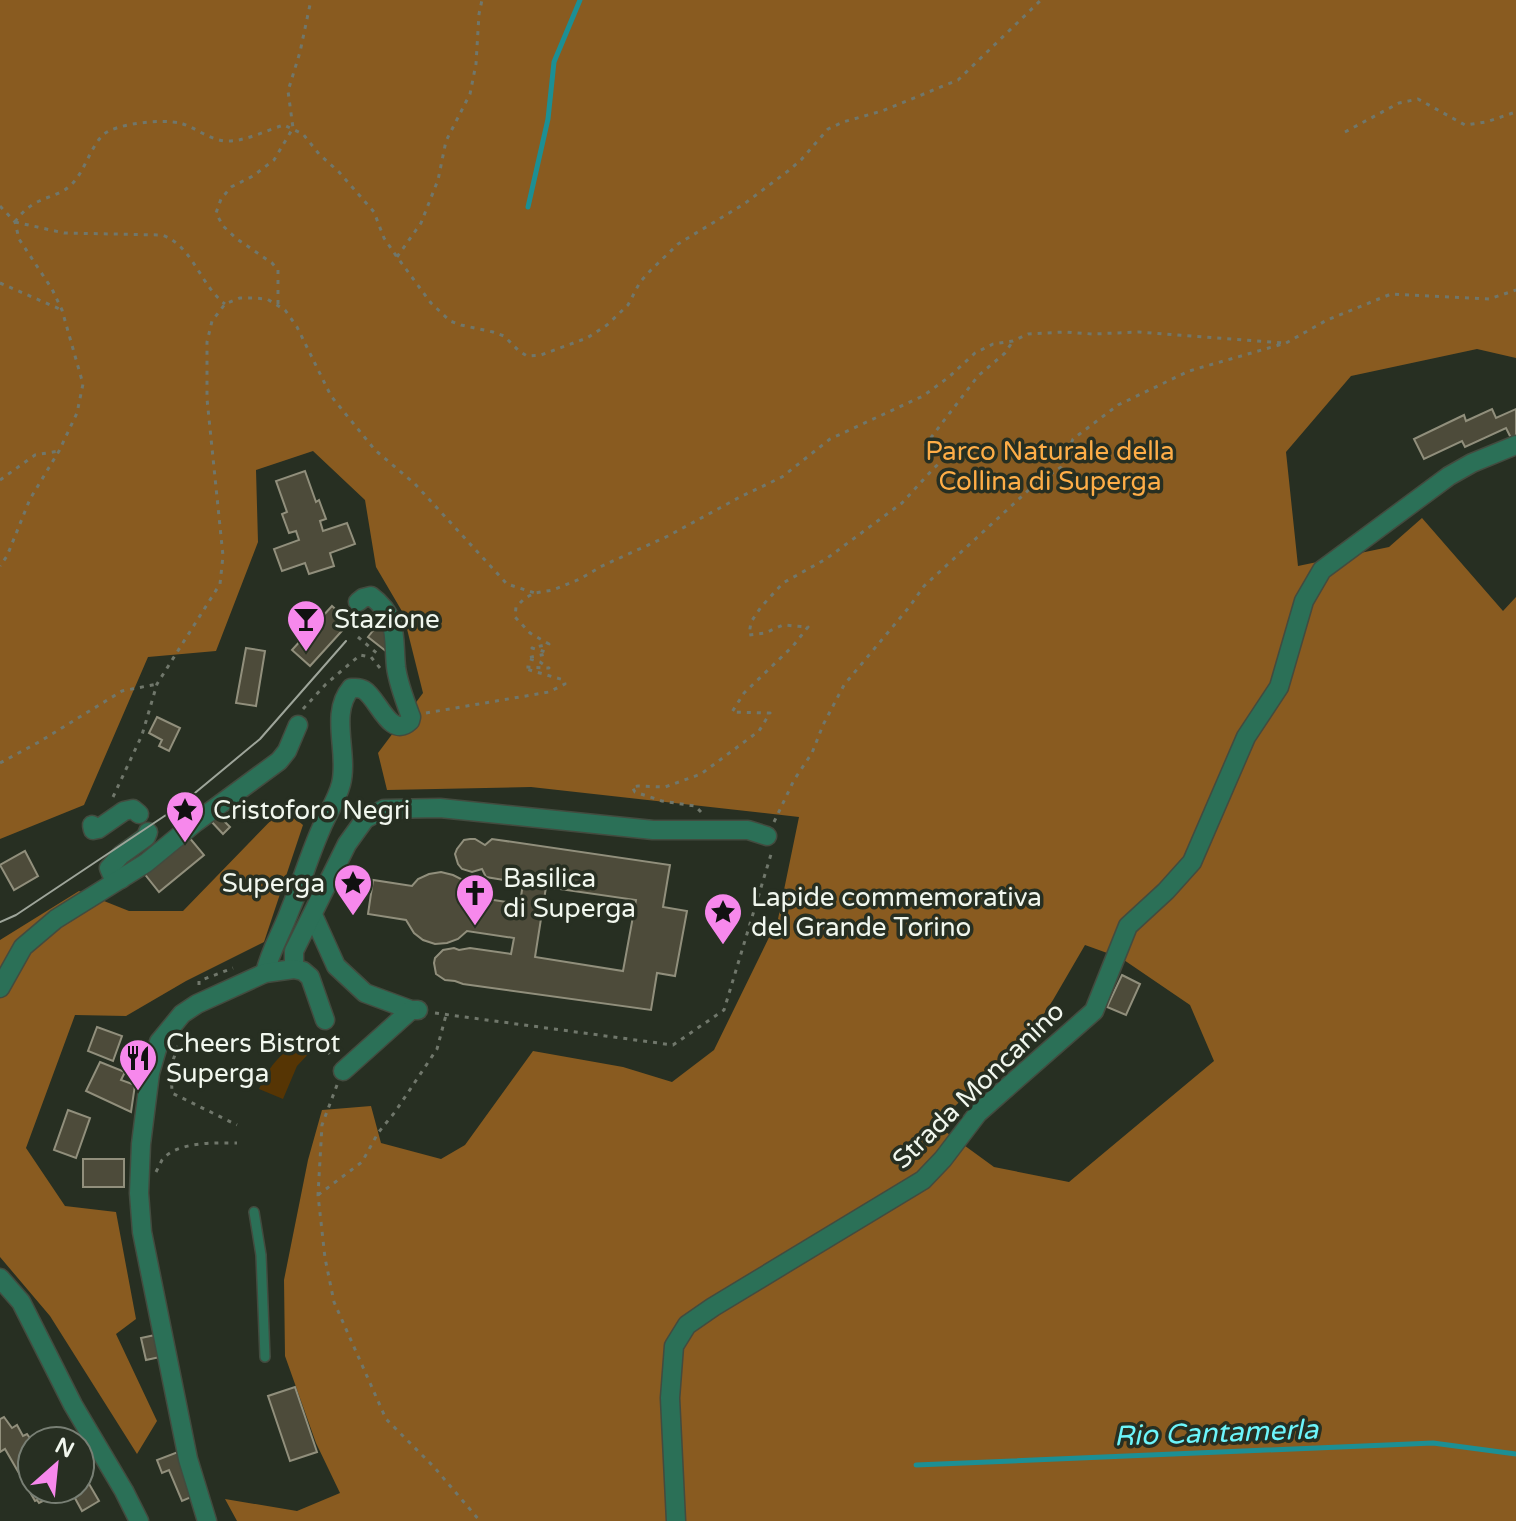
<svg xmlns="http://www.w3.org/2000/svg" width="1516" height="1521" viewBox="0 0 1516 1521" font-family="'Varela Round',sans-serif">
  <style>
    .green { fill: #563504 }
    .forest { fill: #895b20; fill-rule: evenodd }
    .lines { fill: none; stroke-linecap: round; stroke-linejoin: round }
    .stream { stroke: #1c8f94; stroke-width: 5 }
    .building { fill: #4d4b3a; stroke: #918f7c; stroke-width: 2; fill-rule: evenodd }
    .lane-casing { stroke: #434b3f; stroke-width: 12 }
    .street-casing { stroke: #434b3f; stroke-width: 21 }
    .path { stroke: #70776b; stroke-width: 3; stroke-dasharray: 4 6; stroke-linecap: butt }
    .lane { stroke: #2b7057; stroke-width: 9 }
    .street { stroke: #2b7057; stroke-width: 18 }
    .tram { stroke: #9ea59a; stroke-width: 2 }
    .labels { text-anchor: middle; stroke-width: 7; stroke-linejoin: round; paint-order: stroke }
    .park-label { font-size: 26px; fill: #fead47; stroke: #272f22 }
    .poi-label { font-size: 26px; fill: #f1f7ee; stroke: #272f22; text-anchor: start }
    .street-label { font-size: 26px; fill: #f1f7ee; stroke: #272f22 }
    .water-label { font-size: 28px; font-style: italic; fill: #6cf5fb; stroke: #272f22 }
  </style>
  <rect width="100%" height="100%" fill="#272f22"/>
  <path class="green" d="M307 1038 313 1049 297 1066 283 1099 259 1089C271 1063 282 1051 307 1038Z"/>
  <g class="forest">
    <path d="M0 0H1516V358L1477 349 1351 376 1286 452 1298 566 1389 547 1422 518 1503 611 1516 597V1521H237L225 1499 297 1511 340 1493 316 1443 285 1356 284 1280 308 1160 322 1110 371 1106 381 1143 441 1159 465 1145 533 1051 623 1067 672 1082 714 1050 778 919 799 817 531 787 387 790 378 753 423 693 403 613 376 567 365 500 313 451 256 470 258 542 216 651 148 657 84 805 0 839ZM1085 945 1121 958 1190 1005 1214 1061 1069 1182 994 1167 935 1124 1025 1043 1053 1000Z"/>
    <polygon points="283,808 303,825 264,942 186,981 126,1016 75,1015 26,1148 65,1206 116,1212 136,1319 116,1334 157,1421 137,1454 50,1316 0,1257 0,940 79,891 129,911 183,911"/>
  </g>
  <g class="lines">
    <g class="stream">
      <polyline points="528,207 548,119 554,62 580,0"/>
      <polyline points="916,1465 1433,1443 1516,1454"/>
    </g>
  </g>
  <g class="building">
    <polygon points="1492,409 1496,418 1516,409 1516,435 1511,438 1506,428 1465,447 1462,441 1424,459 1414,439 1464,415 1466,421"/>
    <polygon points="305,471 316,502 319,500 326,519 320,521 323,531 347,523 355,544 330,553 334,566 309,574 305,563 282,571 274,549 299,540 296,531 289,533 282,514 287,512 276,481"/>
    <polygon points="332,606 350,622 310,666 292,650"/>
    <polygon points="379,623 390,632 387,652 368,637"/>
    <polygon points="246,648 265,651 256,706 236,703"/>
    <polygon points="157,717 180,728 169,751 159,746 162,740 149,733"/>
    <polygon points="217,814 230,827 223,834 210,820"/>
    <polygon points="188,836 204,855 159,892 143,872"/>
    <path d="M470 839H475L485 845 492 839 670 865 663 907 687 911 675 976 657 973 651 1010 463 984 455 981 445 980 436 974 434 963 435 958 443 950 454 948 459 950 470 948 511 954 514 938 467 931 458 939 447 943 435 944 423 940 414 933 406 920 368 914 373 880 412 886 418 879 429 874 441 872 453 875 463 880 470 889 474 897 520 904 523 883 486 877 482 869 472 872 462 869 458 864 455 854 457 849 464 840ZM546 887 636 900 623 971 535 957Z"/>
    <polygon points="25,851 38,876 14,890 0,865"/>
    <polygon points="1122,975 1140,984 1126,1015 1107,1007"/>
    <polygon points="97,1027 122,1036 113,1061 88,1051"/>
    <polygon points="100,1062 125,1072 121,1080 135,1085 131,1112 86,1091"/>
    <polygon points="68,1110 90,1118 76,1158 54,1150"/>
    <rect x="83" y="1159" width="41" height="28"/>
    <polygon points="155,1335 160,1357 146,1360 141,1338"/>
    <polygon points="295,1387 317,1452 290,1461 268,1396"/>
    <polygon points="4,1417 12,1428 17,1425 23,1436 27,1434 32,1441 32,1489 52,1489 53,1492 49,1494 51,1497 39,1503 37,1500 35,1501 5,1449 0,1452 0,1419"/>
    <polygon points="178,1452 196,1495 182,1501 169,1470 162,1473 157,1460"/>
    <polygon points="85,1477 99,1501 82,1511 70,1489 80,1489 80,1480"/>
  </g>
  <g class="lines">
    <g class="lane-casing">
      <polyline id="lane" points="254,1212 261,1255 265,1357"/>
    </g>
    <g class="street-casing">
      <g id="street">
        <polyline points="92,825 93,830 98,829 124,811 133,809 139,814"/>
        <polyline points="121,879 112,875 109,868 121,855 146,837 148,832"/>
        <polyline points="313,915 336,966 365,993 411,1010 418,1010"/>
        <polyline points="294,969 294,951 347,844 365,819 384,809 440,808 653,830 748,830 767,836"/>
        <path d="M265 973C270 951 282 932 290 910 301 884 309 856 321 829 327 814 337 800 341 784 349 753 329 714 351 688 357 688 359 687 364 690 378 698 390 740 410 721L411 717C405 701 398 683 396 667 393 637 399 617 371 596L363 598 358 602"/>
        <polyline points="0,988 23,947 56,919 146,863 196,822 279,761 287,751 298,725"/>
        <polyline points="343,1071 411,1010"/>
        <polyline points="0,1278 21,1302 73,1405 124,1491 139,1521"/>
        <polyline points="207,1521 188,1459 142,1232 139,1193 141,1144 150,1073 159,1042 182,1014 197,1004 265,973 294,969 303,971 310,977 325,1020"/>
        <polyline points="676,1521 670,1398 674,1346 687,1325 713,1307 923,1180 943,1159 978,1113 1094,1011 1128,926 1166,891 1192,862 1246,737 1279,687 1304,601 1322,570 1449,476 1472,463 1516,445"/>
      </g>
    </g>
    <g class="path">
      <polyline points="1345,132 1399,103 1418,99 1465,125 1486,122 1516,112"/>
      <polyline points="0,206 15,222 19,239 52,289 62,310 83,384 77,413 59,451 30,499 7,556 0,566"/>
      <path d="M15 222C21 213 28 207 37 202 49 196 61 194 70 186 85 172 89 149 103 135 115 123 164 119 180 123 195 127 209 140 226 141 244 142 267 130 284 125L303 134 319 154 339 172 374 212 384 238 397 257 431 303 450 321 461 325 493 332 504 336 519 351 527 356 541 355 587 338 607 325 628 305 640 282 651 270 678 244 744 204 788 171 801 160 828 129 843 122 882 111 958 80 1041 0"/>
      <path d="M15 222 64 233 162 235C193 246 200 285 225 304"/>
      <polyline points="397,257 421,223 438,180 446,141 470,94 476,64 479,14 482,0"/>
      <polyline points="0,283 62,310"/>
      <polyline points="278,304 278,270 272,263 237,239 223,226 216,213 221,199 231,187 253,176 274,160 293,128 288,91 300,52 311,0"/>
      <polyline points="0,480 35,455 59,451"/>
      <polyline points="358,637 379,655"/>
      <polyline points="303,709 326,684 360,655 371,657 380,668"/>
      <polyline points="426,713 549,692 565,684 564,680 526,669 525,667 549,668 540,662 527,658 546,654 546,652 532,648 549,644 530,633 515,617 516,607 525,598 535,593 553,590 580,579 602,566 668,536 740,497 782,477 830,439 923,396 949,377 975,353 993,344 1013,341 1028,334 1064,332 1093,334 1139,332 1283,343"/>
      <polyline points="0,763 39,742 122,691 157,684"/>
      <polyline points="113,797 142,735 157,684 220,584 223,556 207,399 207,342 212,321 225,304 240,298 253,298 267,299 285,310 297,327 331,396 375,450 415,484 507,584 535,593"/>
      <polyline points="701,812 695,806 662,801 635,792 632,787 638,786 665,787 701,774 759,731 770,713 732,712 744,693 793,646 808,627 783,625 765,633 749,635 751,622 761,607 783,583 826,559 902,503 934,468 954,450 935,451 923,448 978,376 1005,353 1013,341"/>
      <polyline points="774,822 794,780 812,753 823,725 844,685 910,606 924,586 1032,487 1061,467 1073,439 1118,405 1189,371 1286,343 1327,320 1391,294 1489,299 1516,290"/>
      <polyline points="199,985 199,981 233,968"/>
      <polyline points="435,1013 673,1045 724,1010 772,851"/>
      <polyline points="178,1046 171,1066 172,1093 237,1125"/>
      <polyline points="327,1051 333,1058"/>
      <polyline points="337,1085 322,1125 318,1195 325,1258 334,1302 386,1419 434,1467 480,1521"/>
      <path d="M156 1172C158 1168 160 1164 162 1160 177 1141 216 1143 237 1143"/>
      <polyline points="318,1195 362,1162 378,1133 395,1112 437,1049 446,1015"/>
    </g>
    <use href="#lane" class="lane"/>
    <use href="#street" class="street"/>
    <polyline class="tram" points="0,922 16,915 178,807 260,739 346,641"/>
  </g>
  <defs>
    <g id="bar-pin" transform="scale(2)"><path d="M0 17L-7.5 6A9.5 9.5 0 1 1 7.5 6Z" fill="#f788ec" stroke="#272f22"/><path d="M-6-5H6L.8 .8V4.5H3.5V6h-7V4.5H-.8V.8Z" fill="#111"/></g>
    <g id="sight-pin" transform="scale(2)"><path d="M0 17L-7.5 6A9.5 9.5 0 1 1 7.5 6Z" fill="#f788ec" stroke="#272f22"/><path d="M0-6L1.8-2.2L6-1.7L2.9 1.2L3.7 5.4L0 3.3L-3.7 5.4L-2.9 1.2L-6-1.7L-1.8-2.2Z" fill="#111"/></g>
    <g id="church-pin" transform="scale(2)"><path d="M0 17L-7.5 6A9.5 9.5 0 1 1 7.5 6Z" fill="#f788ec" stroke="#272f22"/><path d="M-1.2-6h2.4v3.5h3.3v2.4h-3.3V6h-2.4V-.1h-3.3v-2.4h3.3Z" fill="#111"/></g>
    <g id="restaurant-pin" transform="scale(2)"><path d="M0 17L-7.5 6A9.5 9.5 0 1 1 7.5 6Z" fill="#f788ec" stroke="#272f22"/><path d="M-5-6h1v4h1v-4h1v4h1v-4h1v5L-1.5 .5V6h-2V.5L-5-1ZM5-6V6H3V1.5H1.5Q1.5-4 5-6Z" fill="#111"/></g>
  </defs>
  <g fill-rule="evenodd">
    <use href="#bar-pin" x="306" y="619"/>
    <use href="#sight-pin" x="185" y="810"/>
    <use href="#sight-pin" x="353" y="883"/>
    <use href="#church-pin" x="475" y="893"/>
    <use href="#sight-pin" x="723" y="912"/>
    <use href="#restaurant-pin" x="138" y="1058"/>
  </g>
  <g class="labels">
    <g class="park-label">
      <text x="1050" y="460">Parco Naturale della<tspan x="1050" dy="30">Collina di Superga</tspan></text>
    </g>
    <g class="poi-label">
      <text x="334" y="628">Stazione</text>
      <text x="213" y="819">Cristoforo Negri</text>
      <text x="503" y="887">Basilica<tspan x="503" dy="30">di Superga</tspan></text>
      <text x="325" y="892" text-anchor="end">Superga</text>
      <text x="751" y="906">Lapide commemorativa<tspan x="751" dy="30">del Grande Torino</tspan></text>
      <text x="166" y="1052">Cheers Bistrot<tspan x="166" dy="30">Superga</tspan></text>
    </g>
    <g class="street-label">
      <text transform="translate(978 1085) rotate(-44)" y="9">Strada Moncanino</text>
    </g>
    <g class="water-label">
      <text transform="translate(1216 1432) rotate(-2)" y="10">Rio Cantamerla</text>
    </g>
  </g>
  <g transform="translate(56 1465) rotate(27)"><circle r="38" fill="#272f22" stroke="#787f74" stroke-width="2"/>
  <path d="M0-6L14 30L0 20L-14 30Z" fill="#f788ec"/>
  <text y="-12" font-size="22" font-weight="bold" text-anchor="middle" fill="#f1f7ee">N</text>
  </g>
</svg>
